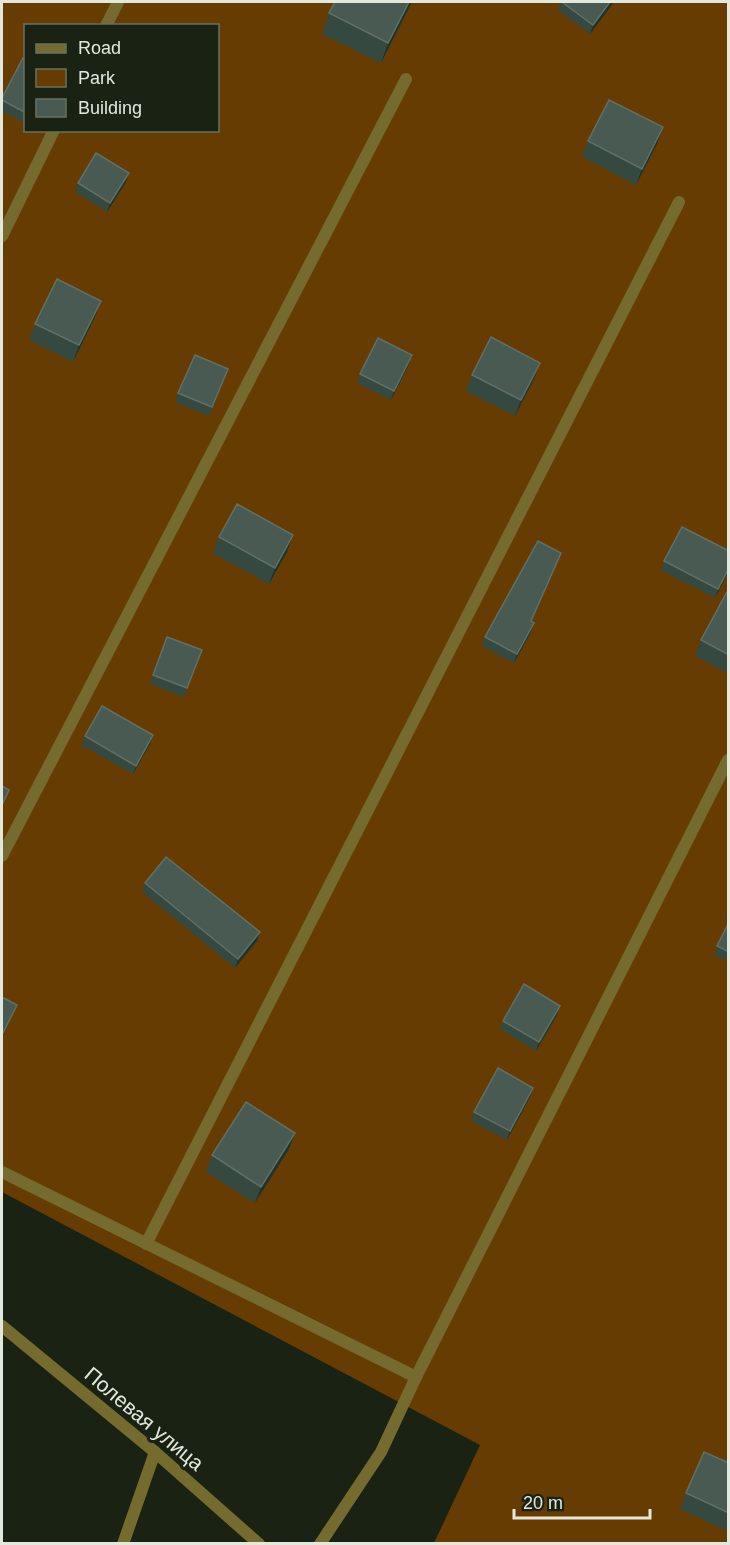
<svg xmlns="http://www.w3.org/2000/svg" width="730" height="1545" viewBox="0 0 730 1545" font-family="Arial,sans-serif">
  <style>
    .green { fill: #663c03; fill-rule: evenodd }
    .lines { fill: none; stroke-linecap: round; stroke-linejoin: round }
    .lane { stroke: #766b2f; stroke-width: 12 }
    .street { stroke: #766b2f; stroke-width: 12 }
    .wall { fill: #354940 }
    .shaded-wall { fill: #223227 }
    .building { fill: #485a51; stroke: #607067; stroke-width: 1.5 }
    .labels { text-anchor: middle; stroke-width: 6; stroke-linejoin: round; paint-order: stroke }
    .street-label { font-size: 21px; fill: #e2e8de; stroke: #192213 }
  </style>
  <rect width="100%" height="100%" fill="#192213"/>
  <path class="green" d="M2 2H728V1543H434L480 1445 2 1192ZM26 26H218V130H26Z"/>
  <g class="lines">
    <g class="lane">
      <polyline points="106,26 118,2"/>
      <polyline points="2,236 54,130"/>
      <polyline points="2,856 406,79"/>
      <polyline points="2,1172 416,1377"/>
      <polyline points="146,1244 679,202"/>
      <polyline points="123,1544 155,1452"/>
      <polyline points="320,1544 381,1452 416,1377 728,760"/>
    </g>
    <polyline class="street" points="2,1326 155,1452 259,1544"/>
  </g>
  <g class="wall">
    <polygon points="412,2 381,63 322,34 329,13"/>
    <polygon points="561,2 614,2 590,34 558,10"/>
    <polygon points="26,59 26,124 2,111 2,98"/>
    <polygon points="588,141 657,144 636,185 582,157"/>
    <polygon points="129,173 126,182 107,212 75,192 78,183"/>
    <polygon points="95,317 73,362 29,340 35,324"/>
    <polygon points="412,355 409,364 391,400 357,383 360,374"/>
    <polygon points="472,375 534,379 515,416 466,391"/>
    <polygon points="225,378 209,416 175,402 178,393"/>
    <polygon points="219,537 287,552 269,584 213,553"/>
    <polygon points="729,551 729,571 715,598 661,570 664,561"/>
    <polygon points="561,553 532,622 531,632 514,663 482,646 485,637"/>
    <polygon points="729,593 729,674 695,656 701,640"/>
    <polygon points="167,637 202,650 184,697 150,684"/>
    <polygon points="153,735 150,744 133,774 81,745 85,736"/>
    <polygon points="145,883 260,932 257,941 235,968 142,892"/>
    <polygon points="729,922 729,962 714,955"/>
    <polygon points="557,1015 536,1051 500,1029 503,1021"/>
    <polygon points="530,1097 507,1140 471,1121 474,1112"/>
    <polygon points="295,1133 289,1149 255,1203 206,1172 212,1155"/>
    <polygon points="729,1463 729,1532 680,1509 686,1493"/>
  </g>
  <g class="shaded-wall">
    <polygon points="409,2 412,2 381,63 388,43"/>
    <polygon points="610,2 614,2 590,34 593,25"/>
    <polygon points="663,127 657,144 636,185 642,169"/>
    <polygon points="129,173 126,182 107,212 110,203"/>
    <polygon points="101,301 95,317 73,362 79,345"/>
    <polygon points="412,355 409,364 391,400 394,391"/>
    <polygon points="540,363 534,379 515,416 521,400"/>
    <polygon points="293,535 287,552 269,584 275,568"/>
    <polygon points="729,568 729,571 715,598 718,589"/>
    <polygon points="534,623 531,632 514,663 517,654"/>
    <polygon points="153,735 150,744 133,774 136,766"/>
    <polygon points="260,932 257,941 235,968 238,959"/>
    <polygon points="17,1005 13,1014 2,1037 2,1035"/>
    <polygon points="560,1006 557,1015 536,1051 539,1042"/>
    <polygon points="533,1088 530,1097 507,1140 510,1131"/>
    <polygon points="295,1133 289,1149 255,1203 261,1187"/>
  </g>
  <g class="building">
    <polygon points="335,2 409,2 388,43 329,13"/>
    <polygon points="562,2 610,2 593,25"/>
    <polygon points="23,58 26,59 26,113 2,100 2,98"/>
    <polygon points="609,100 663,127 642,169 588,141"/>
    <polygon points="96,153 129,173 110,203 78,183"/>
    <polygon points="57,279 101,301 79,345 35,324"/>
    <polygon points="491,337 540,363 521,400 472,375"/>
    <polygon points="378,338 412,355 394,391 360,374"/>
    <polygon points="195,355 228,369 212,407 178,393"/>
    <polygon points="237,504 293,535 275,568 219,537"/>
    <polygon points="682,527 729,551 729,568 718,589 664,561"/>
    <polygon points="538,541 561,553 531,621 534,623 517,654 485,637"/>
    <polygon points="727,592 729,593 729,655 701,640"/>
    <polygon points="167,637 202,650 187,688 153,675"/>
    <polygon points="102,706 153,735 136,766 85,736"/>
    <polygon points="2,786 9,790 2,805"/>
    <polygon points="166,857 260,932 238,959 145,883"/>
    <polygon points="729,922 729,952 717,946"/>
    <polygon points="524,984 560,1006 539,1042 503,1021"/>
    <polygon points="2,997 17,1005 2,1035"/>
    <polygon points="498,1068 533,1088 510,1131 474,1112"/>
    <polygon points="246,1102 295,1133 261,1187 212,1155"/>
    <polygon points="704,1452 729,1463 729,1513 686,1493"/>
  </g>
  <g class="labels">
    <g class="street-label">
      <text transform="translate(144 1419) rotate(40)" y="7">Полевая улица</text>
    </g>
  </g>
  <rect width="730" height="1545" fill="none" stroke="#e2e8de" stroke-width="6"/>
  <rect x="24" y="24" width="195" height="108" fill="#192213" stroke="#697164" stroke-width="1.5"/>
  <rect x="36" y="44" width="30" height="9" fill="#766b2f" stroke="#697164" stroke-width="1.5"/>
  <text x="78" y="54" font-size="18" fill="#e2e8de">Road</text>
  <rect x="36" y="69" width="30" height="18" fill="#663c03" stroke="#697164" stroke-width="1.5"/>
  <text x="78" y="84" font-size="18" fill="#e2e8de">Park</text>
  <rect x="36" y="99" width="30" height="18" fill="#485a51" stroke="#697164" stroke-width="1.5"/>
  <text x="78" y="114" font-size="18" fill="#e2e8de">Building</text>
  <path d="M514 1509v9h136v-9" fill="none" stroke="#e2e8de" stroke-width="3"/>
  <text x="523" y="1509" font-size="18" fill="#e2e8de" stroke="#192213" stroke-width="4.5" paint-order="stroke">20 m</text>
</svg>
